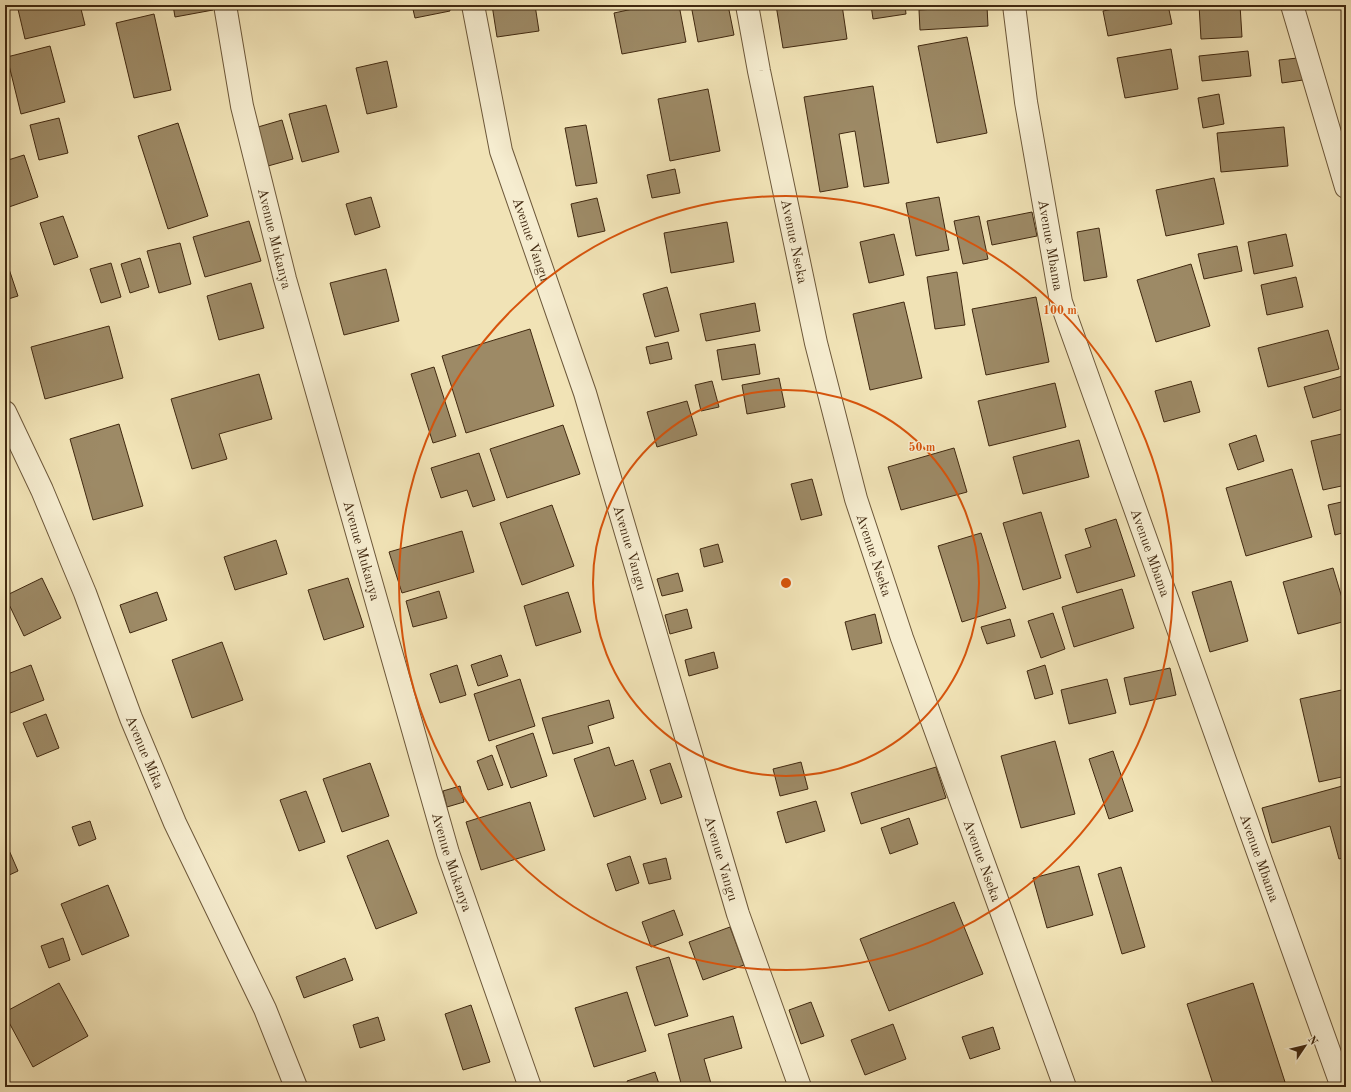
<svg xmlns="http://www.w3.org/2000/svg" width="1351" height="1092" viewBox="0 0 1351 1092" font-family="'Old Standard TT',serif">
  <style>
    .building { fill: #9d8a66; stroke: #412910 }
    .lines { fill: none; stroke-linecap: round; stroke-linejoin: round }
    .minor-casing { stroke: #6d583a; stroke-width: 24 }
    .minor { stroke: #f6edd0; stroke-width: 22 }
    .ring { fill: none; stroke: #d7540c; stroke-width: 2 }
    .labels { text-anchor: middle; stroke-width: 3; stroke-linejoin: round; paint-order: stroke }
    .street-label { font-size: 14px; fill: #412910; stroke: #f6edd0 }
    .centre { fill: #d7540c; stroke: #f6edd0; stroke-width: 2 }
    .ring-label { font-size: 12px; text-anchor: middle; font-weight: bold; fill: #d7540c; stroke: #f6edd0; stroke-width: 3; stroke-linejoin: round; paint-order: stroke }
  </style>
  <rect width="100%" height="100%" fill="#f1e3b6"/>
  <filter id="stains"><feTurbulence type="fractalNoise" baseFrequency=".005" numOctaves="4"/><feColorMatrix values="0 0 0 0 .2 0 0 0 0 .09 0 0 0 0 .02 0 0 0 .5 -.17"/></filter>
  <radialGradient id="worn" r=".72"><stop offset=".6" stop-color="#630" stop-opacity="0"/><stop offset="1" stop-color="#630" stop-opacity=".3"/></radialGradient>
  <g class="building">
    <polygon points="17,5 80,5 85,25 25,39"/>
    <polygon points="173,5 212,5 213,10 175,17"/>
    <polygon points="412,5 449,5 450,11 415,18"/>
    <polygon points="492,5 535,5 539,31 497,37"/>
    <polygon points="642,5 679,5 686,42 622,54 614,13 642,7"/>
    <polygon points="691,5 728,5 734,35 698,42"/>
    <polygon points="776,5 842,5 847,39 783,48"/>
    <polygon points="871,5 905,5 906,14 873,19"/>
    <polygon points="1133,5 1168,5 1172,24 1108,36 1103,11"/>
    <polygon points="1199,5 1240,5 1242,37 1201,39"/>
    <polygon points="987,6 988,26 920,30 919,10"/>
    <polygon points="154,14 171,90 134,98 116,23"/>
    <polygon points="967,37 987,133 937,143 918,46"/>
    <polygon points="50,46 65,102 21,114 7,57"/>
    <polygon points="1171,49 1178,89 1125,98 1117,58"/>
    <polygon points="1248,51 1251,76 1202,81 1199,56"/>
    <polygon points="1307,57 1310,79 1282,83 1279,60"/>
    <polygon points="387,61 397,107 367,114 356,68"/>
    <polygon points="873,86 889,183 864,187 855,131 839,134 848,187 820,192 804,97"/>
    <polygon points="708,89 720,151 670,161 658,99"/>
    <polygon points="1219,94 1224,124 1203,128 1198,98"/>
    <polygon points="326,105 339,152 302,162 289,114"/>
    <polygon points="59,118 68,153 39,160 30,125"/>
    <polygon points="282,120 293,159 268,166 258,127"/>
    <polygon points="178,123 208,216 168,229 138,136"/>
    <polygon points="586,125 597,183 576,186 565,128"/>
    <polygon points="1284,127 1288,166 1221,172 1217,133"/>
    <polygon points="24,155 38,197 6,208 5,161"/>
    <polygon points="675,169 680,193 652,198 647,175"/>
    <polygon points="1214,178 1224,224 1166,236 1156,190"/>
    <polygon points="371,197 380,227 355,235 346,204"/>
    <polygon points="939,197 949,250 916,256 906,203"/>
    <polygon points="597,198 605,231 578,237 571,204"/>
    <polygon points="1032,212 1037,236 992,245 987,221"/>
    <polygon points="63,216 78,257 54,265 40,223"/>
    <polygon points="979,216 988,259 963,264 954,221"/>
    <polygon points="249,221 261,261 205,277 193,237"/>
    <polygon points="727,222 734,262 671,273 664,233"/>
    <polygon points="1099,228 1107,277 1084,281 1077,232"/>
    <polygon points="894,234 904,275 869,283 860,242"/>
    <polygon points="1286,234 1293,266 1254,274 1248,242"/>
    <polygon points="180,243 191,284 159,293 147,251"/>
    <polygon points="1237,246 1242,271 1204,279 1198,254"/>
    <polygon points="5,257 18,296 5,300"/>
    <polygon points="140,258 149,287 130,293 121,264"/>
    <polygon points="111,263 121,297 101,303 90,269"/>
    <polygon points="1191,264 1210,326 1156,342 1137,280"/>
    <polygon points="386,269 399,321 344,335 330,283"/>
    <polygon points="957,272 965,325 935,329 927,277"/>
    <polygon points="1296,277 1303,307 1267,315 1261,285"/>
    <polygon points="251,283 264,328 219,340 207,296"/>
    <polygon points="667,287 679,331 655,337 643,294"/>
    <polygon points="1036,297 1049,362 986,375 972,309"/>
    <polygon points="904,302 922,378 870,390 853,314"/>
    <polygon points="755,303 760,331 706,341 700,314"/>
    <polygon points="109,326 123,378 45,399 31,347"/>
    <polygon points="530,329 554,406 466,433 442,356"/>
    <polygon points="1328,330 1339,369 1268,387 1258,348"/>
    <polygon points="668,342 672,359 650,364 646,347"/>
    <polygon points="755,344 760,374 722,380 717,350"/>
    <polygon points="434,367 456,436 433,443 411,374"/>
    <polygon points="259,374 272,419 219,434 227,459 192,469 171,399"/>
    <polygon points="1346,375 1346,408 1313,418 1304,387"/>
    <polygon points="779,378 785,407 747,414 742,385"/>
    <polygon points="712,381 719,407 701,411 695,385"/>
    <polygon points="1191,381 1200,412 1164,422 1155,391"/>
    <polygon points="1055,383 1066,427 989,446 978,401"/>
    <polygon points="687,401 697,435 657,447 647,412"/>
    <polygon points="119,424 143,506 93,520 70,439"/>
    <polygon points="563,425 580,474 507,498 490,449"/>
    <polygon points="1346,433 1346,485 1323,490 1311,441"/>
    <polygon points="1256,435 1264,461 1238,470 1229,444"/>
    <polygon points="1079,440 1089,477 1023,494 1013,457"/>
    <polygon points="954,448 967,492 901,510 888,467"/>
    <polygon points="479,453 495,500 473,507 467,490 441,498 431,468"/>
    <polygon points="1292,469 1312,537 1246,556 1226,488"/>
    <polygon points="812,479 822,515 801,520 791,484"/>
    <polygon points="1346,501 1346,532 1335,535 1328,505"/>
    <polygon points="552,505 574,566 522,585 500,523"/>
    <polygon points="1041,512 1061,578 1023,590 1003,523"/>
    <polygon points="1116,519 1135,576 1077,593 1065,555 1091,547 1085,529"/>
    <polygon points="462,531 474,572 402,593 389,552"/>
    <polygon points="981,533 1006,608 962,622 938,546"/>
    <polygon points="276,540 287,574 235,590 224,557"/>
    <polygon points="718,544 723,562 704,567 700,549"/>
    <polygon points="1333,568 1346,611 1346,621 1298,634 1283,582"/>
    <polygon points="678,573 683,591 662,596 657,579"/>
    <polygon points="42,578 61,618 24,636 5,596"/>
    <polygon points="348,578 364,627 324,640 308,590"/>
    <polygon points="1231,581 1248,641 1210,652 1192,592"/>
    <polygon points="1122,589 1134,628 1074,647 1062,607"/>
    <polygon points="439,591 447,618 413,627 406,601"/>
    <polygon points="157,592 167,620 130,633 120,605"/>
    <polygon points="568,592 581,632 536,646 524,606"/>
    <polygon points="687,609 692,628 670,634 665,615"/>
    <polygon points="1053,613 1065,649 1041,658 1028,621"/>
    <polygon points="875,614 882,643 852,650 845,622"/>
    <polygon points="1010,619 1015,636 987,644 981,627"/>
    <polygon points="222,642 243,700 192,718 172,660"/>
    <polygon points="714,652 718,668 689,676 685,660"/>
    <polygon points="501,655 508,676 478,686 471,665"/>
    <polygon points="31,665 44,700 5,715 5,675"/>
    <polygon points="457,665 466,695 440,703 430,674"/>
    <polygon points="1045,665 1053,694 1035,699 1027,671"/>
    <polygon points="1170,668 1176,695 1130,705 1124,678"/>
    <polygon points="520,679 535,726 489,741 474,694"/>
    <polygon points="1107,679 1116,713 1069,724 1061,690"/>
    <polygon points="1346,689 1346,776 1319,782 1300,699"/>
    <polygon points="609,700 614,718 588,726 593,743 553,754 542,718"/>
    <polygon points="46,714 59,748 37,757 23,723"/>
    <polygon points="533,733 547,776 511,788 496,746"/>
    <polygon points="1055,741 1075,814 1021,828 1001,756"/>
    <polygon points="609,747 615,766 633,760 646,799 594,817 574,759"/>
    <polygon points="1113,751 1133,811 1109,819 1089,759"/>
    <polygon points="492,755 503,785 488,790 477,761"/>
    <polygon points="801,762 808,789 780,796 773,769"/>
    <polygon points="370,763 389,816 342,832 323,779"/>
    <polygon points="670,763 682,797 661,804 650,770"/>
    <polygon points="936,767 946,798 861,824 851,793"/>
    <polygon points="1346,785 1346,857 1339,859 1330,826 1272,843 1262,808"/>
    <polygon points="460,786 464,802 447,807 443,791"/>
    <polygon points="306,791 325,842 299,851 280,800"/>
    <polygon points="816,801 825,831 786,843 777,812"/>
    <polygon points="530,802 545,850 481,870 466,822"/>
    <polygon points="909,818 918,844 890,854 881,828"/>
    <polygon points="90,821 96,839 79,846 72,827"/>
    <polygon points="388,840 417,913 376,929 347,856"/>
    <polygon points="5,841 18,871 5,877"/>
    <polygon points="630,856 639,883 616,891 607,864"/>
    <polygon points="666,858 671,879 649,884 643,864"/>
    <polygon points="1079,866 1093,915 1047,928 1033,878"/>
    <polygon points="1121,867 1145,947 1122,954 1098,874"/>
    <polygon points="108,885 129,936 82,955 61,904"/>
    <polygon points="954,902 983,974 889,1011 860,939"/>
    <polygon points="674,910 683,935 651,947 642,922"/>
    <polygon points="730,927 744,965 703,980 689,942"/>
    <polygon points="63,938 70,960 49,968 41,946"/>
    <polygon points="669,957 688,1016 655,1026 636,967"/>
    <polygon points="345,958 353,980 304,998 296,977"/>
    <polygon points="59,983 88,1036 33,1067 5,1015 5,1012"/>
    <polygon points="1253,983 1285,1082 1270,1087 1214,1087 1187,1004"/>
    <polygon points="627,992 646,1051 594,1067 575,1008"/>
    <polygon points="811,1002 824,1036 801,1044 789,1010"/>
    <polygon points="471,1005 490,1062 463,1070 445,1014"/>
    <polygon points="733,1016 742,1048 704,1059 712,1087 682,1087 668,1034"/>
    <polygon points="378,1017 385,1040 360,1048 353,1025"/>
    <polygon points="893,1024 906,1059 865,1075 851,1040"/>
    <polygon points="993,1027 1000,1049 970,1059 962,1037"/>
    <polygon points="655,1072 660,1087 629,1087 627,1081"/>
  </g>
  <g class="lines">
    <g class="minor-casing">
      <g id="minor">
        <path id="s1" d="M225 5 242 106 285 279 448 853 530 1087"/>
        <path id="s2" d="M473 5 501 151 585 393 738 914 800 1087"/>
        <path id="s3" d="M747 5 759 71 816 343 856 499 902 638 1065 1087"/>
        <path id="s4" d="M1014 5 1026 102 1061 302 1342 1087"/>
        <polyline points="1292,5 1346,187"/>
        <path id="s5" d="M5 412 42 490 85 593 131 718 175 823 265 1009 296 1087"/>
      </g>
    </g>
    <use href="#minor" class="minor"/>
  </g>
  <g class="ring">
    <circle cx="786" cy="583" r="193"/>
    <circle cx="786" cy="583" r="387"/>
  </g>
  <g class="labels">
    <g class="street-label">
      <text dy="5" stroke="none"><textPath href="#s1" startOffset="239">Avenue Mukanya</textPath></text>
      <text dy="5" stroke="none"><textPath href="#s2" startOffset="242">Avenue Vangu</textPath></text>
      <text dy="5" stroke="none"><textPath href="#s3" startOffset="241">Avenue Nseka</textPath></text>
      <text dy="5" stroke="none"><textPath href="#s4" startOffset="243">Avenue Mbama</textPath></text>
      <text dy="5" stroke="none"><textPath href="#s2" startOffset="566">Avenue Vangu</textPath></text>
      <text dy="5" stroke="none"><textPath href="#s1" startOffset="563">Avenue Mukanya</textPath></text>
      <text dy="5" stroke="none"><textPath href="#s4" startOffset="567">Avenue Mbama</textPath></text>
      <text dy="5" stroke="none"><textPath href="#s3" startOffset="565">Avenue Nseka</textPath></text>
      <text dy="5" stroke="none"><textPath href="#s5" startOffset="368">Avenue Mika</textPath></text>
      <text dy="5" stroke="none"><textPath href="#s2" startOffset="890">Avenue Vangu</textPath></text>
      <text dy="5" stroke="none"><textPath href="#s4" startOffset="891">Avenue Mbama</textPath></text>
      <text dy="5" stroke="none"><textPath href="#s3" startOffset="889">Avenue Nseka</textPath></text>
      <text dy="5" stroke="none"><textPath href="#s1" startOffset="887">Avenue Mukanya</textPath></text>
    </g>
  </g>
  <circle cx="786" cy="583" r="6" class="centre"/>
  <g class="ring-label">
    <text x="1060" y="314">100 m</text>
    <text x="922" y="451">50 m</text>
  </g>
  <rect width="1351" height="1092" fill="none" stroke="#f1e3b6" stroke-width="20"/>
  <rect x="6" y="6" width="1339" height="1080" fill="none" stroke="#412910" stroke-width="2"/>
  <rect x="10" y="10" width="1331" height="1072" fill="none" stroke="#412910"/>
  <g transform="translate(1305 1046) rotate(55)" stroke="#f6edd0" stroke-width="3" paint-order="stroke">
  <path d="M0-3L7 15L0 10L-7 15Z" fill="#412910"/>
  <text y="-6" font-size="11" font-weight="bold" text-anchor="middle" fill="#412910">N</text>
  </g>
  <rect width="100%" height="100%" filter="url(#stains)"/>
  <rect width="100%" height="100%" fill="url(#worn)"/>
</svg>
